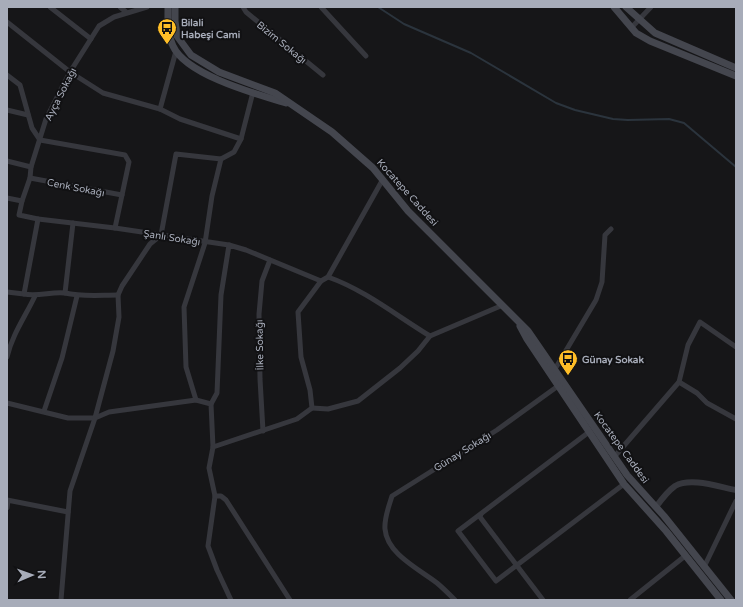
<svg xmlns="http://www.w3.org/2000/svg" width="743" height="607" viewBox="0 0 743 607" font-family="'Varela Round',sans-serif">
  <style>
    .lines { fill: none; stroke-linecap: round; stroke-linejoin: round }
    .stream { stroke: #2b343d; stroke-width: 2 }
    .minor { stroke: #36373d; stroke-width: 5 }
    .tertiary { stroke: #36373d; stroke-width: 6 }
    .secondary { stroke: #44464e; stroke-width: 7 }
    .labels { text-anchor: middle; stroke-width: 4; stroke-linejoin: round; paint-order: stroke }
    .poi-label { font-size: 10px; font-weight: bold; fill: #a7acb9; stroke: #111113; text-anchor: start }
    .street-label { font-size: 10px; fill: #a7acb9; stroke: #111113 }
  </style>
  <rect width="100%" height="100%" fill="#161618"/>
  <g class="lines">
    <polyline class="stream" points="378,7 404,24 471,53 556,103 575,110 613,119 628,120 669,119 684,123 736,167"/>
    <g class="minor">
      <polyline points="50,7 91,39"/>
      <polyline points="120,7 126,12"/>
      <polyline points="243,7 246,12 323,75"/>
      <polyline points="321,7 366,56"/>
      <polyline points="7,22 70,72 103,93 160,109 180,119 241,139"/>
      <polyline points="632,27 651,7"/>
      <polyline points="7,75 20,85 32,128 40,140 125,155 129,162 115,228 38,219"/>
      <polyline points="160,109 176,51"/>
      <polyline points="7,110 28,115"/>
      <polyline points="7,161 31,167"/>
      <polyline points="30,178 122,195"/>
      <polyline points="7,198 22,201 30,178 31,167 46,119 70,72 99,26 114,17 147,7"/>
      <polyline points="115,228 229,245"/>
      <path d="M328 277C365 290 397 316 430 336"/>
      <polyline points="7,292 24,294 38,219 19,215 22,201"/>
      <polyline points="65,293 73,223"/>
      <path d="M24 294C38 297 53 291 65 293 82 297 100 295 118 295"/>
      <path d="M7 357C12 335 25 317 35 296"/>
      <polyline points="555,369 596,300 602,282 605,235 611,229"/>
      <polyline points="679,382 697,393 707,403 736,419"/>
      <polyline points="196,400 211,404 213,447 209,468 215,496 208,546 217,570 231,600"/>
      <polyline points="7,403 68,418 95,418 109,412 196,400 186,367 184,307 205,243 212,196 221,159 234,152 241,139 253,92"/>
      <polyline points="211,404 217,393 221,295 229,245 246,250 321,281"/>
      <polyline points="312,408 328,409 358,401 400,368 418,351 430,336 503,305"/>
      <polyline points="44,411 62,358 77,296"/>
      <polyline points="263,431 260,379 259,314 262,281 270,260"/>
      <polyline points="589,432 458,531 496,581 624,484"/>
      <polyline points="213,447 297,419 312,408 310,390 301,357 298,312 321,281 328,277 383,179"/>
      <polyline points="615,456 679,382 688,345 700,322 736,347"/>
      <polyline points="215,496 221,496 226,500 290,600"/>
      <polyline points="7,500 68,512"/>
      <polyline points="7,508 8,501"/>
      <polyline points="481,514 480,517 543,600"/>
      <polyline points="705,565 736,501"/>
      <polyline points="61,600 70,491 95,418 113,351 119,317 118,295 122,286 150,244 161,235 176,154 221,159"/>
      <path d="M455 600C449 594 443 588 437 583 419 569 387 554 385 529 384 518 389 506 392 496L497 430 558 386"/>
      <polyline points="630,600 685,556"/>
    </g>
    <path class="tertiary" d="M656 507C661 500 668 491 675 486 691 477 719 487 736 490"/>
    <g class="secondary">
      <path d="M168 7C168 20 167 34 173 46 186 75 256 94 286 103"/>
      <polyline points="175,7 175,21 177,36 191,55 219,72 275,93 332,132 373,168 408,211 528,331 627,475 664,516 731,600"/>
      <polyline points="614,7 636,33 650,41 736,76"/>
      <polyline points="626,7 655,33 736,68"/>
      <polyline points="520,326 527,339 624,484 666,531 721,600"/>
    </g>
  </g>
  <defs>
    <g id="bus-pin" transform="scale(1)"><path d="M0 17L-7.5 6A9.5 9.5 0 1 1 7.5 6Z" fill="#ffbe27" stroke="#111113"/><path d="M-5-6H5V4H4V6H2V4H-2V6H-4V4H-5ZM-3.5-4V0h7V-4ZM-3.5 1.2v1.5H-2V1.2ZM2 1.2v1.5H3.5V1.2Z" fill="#111"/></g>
  </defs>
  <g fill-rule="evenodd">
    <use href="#bus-pin" x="167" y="28"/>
    <use href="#bus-pin" x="568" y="359"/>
  </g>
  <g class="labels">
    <g class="poi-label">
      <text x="181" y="26">Bilali<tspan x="181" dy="12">Habeşi Cami</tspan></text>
      <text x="582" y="363">Günay Sokak</text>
    </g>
    <g class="street-label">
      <text transform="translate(282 42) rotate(39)" y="4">Bizim Sokağı</text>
      <text transform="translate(60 94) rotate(-63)" y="4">Ayça Sokağı</text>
      <text transform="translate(76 187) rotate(11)" y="4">Cenk Sokağı</text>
      <text transform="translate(408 192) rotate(48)" y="4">Kocatepe Caddesi</text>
      <text transform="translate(172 237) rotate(9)" y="4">Şanlı Sokağı</text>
      <text transform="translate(259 345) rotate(-91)" y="4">İlke Sokağı</text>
      <text transform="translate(622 447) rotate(54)" y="4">Kocatepe Caddesi</text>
      <text transform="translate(462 451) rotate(-32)" y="4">Günay Sokağı</text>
    </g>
  </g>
  <rect width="743" height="607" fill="none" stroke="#a7acb9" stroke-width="16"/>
  <g transform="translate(32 575) rotate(88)" stroke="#111113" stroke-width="3" paint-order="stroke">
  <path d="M0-3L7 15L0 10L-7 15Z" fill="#a7acb9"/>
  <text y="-6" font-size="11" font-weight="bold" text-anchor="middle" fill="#a7acb9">N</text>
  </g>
</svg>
